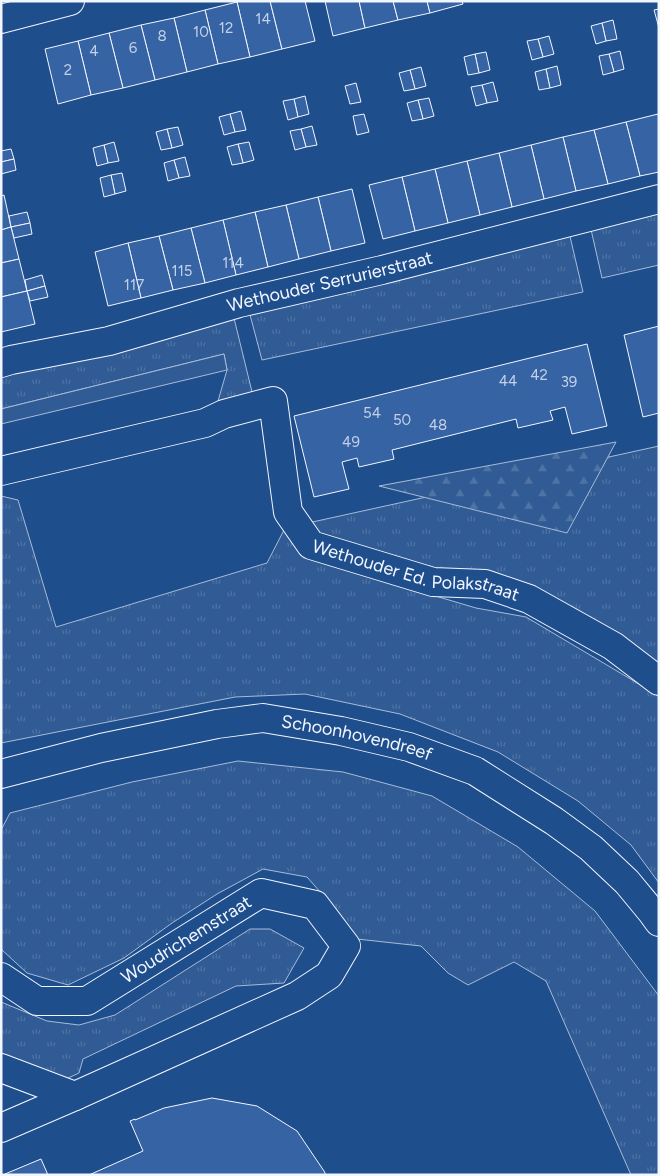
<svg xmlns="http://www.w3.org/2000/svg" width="660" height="1176" viewBox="0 0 660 1176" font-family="Figtree,sans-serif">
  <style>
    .grass { fill: url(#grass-tufts); stroke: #a8bbd7 }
    .forest { fill: url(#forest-firs); stroke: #a8bbd7 }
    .green { fill: #305b95; stroke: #a8bbd7 }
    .building { fill: #3563a3; stroke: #f2f6ff }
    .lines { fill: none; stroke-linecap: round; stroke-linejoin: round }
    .minor-casing { stroke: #f2f6ff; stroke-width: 30 }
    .minor { stroke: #1f4e8c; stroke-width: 28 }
    .labels { text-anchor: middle; stroke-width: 4; stroke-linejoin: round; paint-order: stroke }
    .number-label { font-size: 15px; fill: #c3d1e8 }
    .street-label { font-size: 18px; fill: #f2f6ff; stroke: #1f4e8c }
  </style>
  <defs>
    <pattern id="grass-tufts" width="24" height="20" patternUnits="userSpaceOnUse" patternTransform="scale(1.25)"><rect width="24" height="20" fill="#305b95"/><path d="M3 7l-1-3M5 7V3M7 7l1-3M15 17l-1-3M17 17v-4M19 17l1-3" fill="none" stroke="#4e73a5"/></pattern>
    <pattern id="forest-firs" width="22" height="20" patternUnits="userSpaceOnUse" patternTransform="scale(1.25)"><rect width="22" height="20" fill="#305b95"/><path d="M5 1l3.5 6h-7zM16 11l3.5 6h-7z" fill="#4e73a5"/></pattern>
  </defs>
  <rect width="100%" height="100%" fill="#1f4e8c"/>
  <g class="grass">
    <polygon points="659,209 659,265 602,278 590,225"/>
    <polygon points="569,232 583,292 262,360 249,311"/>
    <polygon points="233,314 253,396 218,401 227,370 224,354 1,409 1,372"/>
    <polygon points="659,446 659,676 566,613 430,566 409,563 422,592 476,608 526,617 654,693 659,697 659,883 631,845 578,801 498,752 400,714 305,694 235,697 1,743 1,496 18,500 56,627 267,563 285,528"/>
    <polygon points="238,761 343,772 432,796 518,847 595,911 659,996 659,1175 631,1175 546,981 514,962 468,985 448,973 421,946 357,939 336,910 307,877 263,869 217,894 172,923 124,958 68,985 27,973 2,950 1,947 1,830 10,813 132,782"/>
    <polygon points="250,929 270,929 304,948 284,983 236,986 83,1059 79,1073 66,1079 1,1053 1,1002 47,1021 79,1025 115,1015"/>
  </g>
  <polygon class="forest" points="616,442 567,533 379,486"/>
  <polygon class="green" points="224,354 227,370 1,424 1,409"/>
  <g class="building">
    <polygon points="240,1 270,1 282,49 250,57 237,2"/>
    <polygon points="270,1 305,1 315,41 282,49"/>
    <polygon points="325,1 359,1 365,28 333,36"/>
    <polygon points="359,1 393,1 398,20 365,28"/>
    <polygon points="393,1 427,1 430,13 398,20"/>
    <polygon points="427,1 462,1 463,4 430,13"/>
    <polygon points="237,2 250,57 218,64 205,10"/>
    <polygon points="659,9 659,28 654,10"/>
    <polygon points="205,10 218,64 187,72 174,18"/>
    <polygon points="174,18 187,72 155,80 141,25"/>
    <polygon points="613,20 617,39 606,41 602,23"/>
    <polygon points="602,23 606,41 596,44 591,26"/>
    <polygon points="141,25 155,80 123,88 109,33"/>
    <polygon points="109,33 123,88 91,95 78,41"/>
    <polygon points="549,36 554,54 543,57 538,39"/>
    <polygon points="538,39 543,57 532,60 527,41"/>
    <polygon points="78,41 91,95 58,104 45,49"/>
    <polygon points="620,51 624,69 614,72 609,54"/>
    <polygon points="486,52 490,70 479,73 475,54"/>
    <polygon points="475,54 479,73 468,75 464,57"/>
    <polygon points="609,54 614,72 603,75 599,56"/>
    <polygon points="557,66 561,85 550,88 546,69"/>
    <polygon points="421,67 426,86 415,89 410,70"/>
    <polygon points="546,69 550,88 539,90 535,72"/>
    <polygon points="410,70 415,89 404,91 399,73"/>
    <polygon points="493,82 498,101 487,103 482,85"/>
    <polygon points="356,83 361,102 350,104 345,86"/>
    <polygon points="482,85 487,103 476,106 471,87"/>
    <polygon points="305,96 309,114 298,117 294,99"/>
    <polygon points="429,98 434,116 423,119 418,100"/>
    <polygon points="294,99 298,117 288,120 283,101"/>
    <polygon points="418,100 423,119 412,121 407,103"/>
    <polygon points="241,111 246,130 235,132 230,114"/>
    <polygon points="230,114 235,132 224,135 219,117"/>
    <polygon points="364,114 369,132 357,135 353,116"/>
    <polygon points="658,114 659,119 659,172 640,176 626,122"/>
    <polygon points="626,122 640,176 608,184 594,130"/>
    <polygon points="312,126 317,145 306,147 301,129"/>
    <polygon points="178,127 183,145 172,148 167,129"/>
    <polygon points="167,129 172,148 161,150 156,132"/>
    <polygon points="301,129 306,147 295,150 290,131"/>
    <polygon points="594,130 608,184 576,191 563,137"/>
    <polygon points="563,137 576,191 544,199 531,145"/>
    <polygon points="114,142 119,161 108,163 104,145"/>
    <polygon points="249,142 254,160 243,163 238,144"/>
    <polygon points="238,144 243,163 232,165 227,147"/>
    <polygon points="104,145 108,163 97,166 93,148"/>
    <polygon points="531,145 544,199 512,207 499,153"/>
    <polygon points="11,149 14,159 1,162 1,151"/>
    <polygon points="499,153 512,207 480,215 467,161"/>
    <polygon points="185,157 190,176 179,178 174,160"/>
    <polygon points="14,159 16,170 1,174 1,162"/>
    <polygon points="174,160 179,178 168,181 164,163"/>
    <polygon points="467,161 480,215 448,223 435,169"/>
    <polygon points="435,169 448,223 415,231 402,177"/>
    <polygon points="122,173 126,191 115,194 111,175"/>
    <polygon points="111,175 115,194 104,197 100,178"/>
    <polygon points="402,177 415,231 383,239 369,185"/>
    <polygon points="352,189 365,243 331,251 318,197"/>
    <polygon points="4,195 11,227 1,230 1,196"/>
    <polygon points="318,197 331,251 299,259 286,205"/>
    <polygon points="286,205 299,259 268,267 255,212"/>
    <polygon points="27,212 30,223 11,227 9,216"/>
    <polygon points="255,212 268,267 236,275 223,220"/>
    <polygon points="223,220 236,275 205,283 191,228"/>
    <polygon points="30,223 32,234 14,238 11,227"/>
    <polygon points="11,227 19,259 1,263 1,230"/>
    <polygon points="191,228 205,283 173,290 159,236"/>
    <polygon points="159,236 173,290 141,298 128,243"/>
    <polygon points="128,243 141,298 108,306 95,252"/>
    <polygon points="19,259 27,291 1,297 1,263"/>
    <polygon points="42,275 45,286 27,291 25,280"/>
    <polygon points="45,286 48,297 30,301 27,291"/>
    <polygon points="27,291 35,324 1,332 1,297"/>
    <polygon points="659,326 659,413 643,417 624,335"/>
    <polygon points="587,344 607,426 572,434 565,407 550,411 553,420 518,428 516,419 392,450 394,459 359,467 357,458 342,462 349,489 314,497 294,416"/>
    <polygon points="212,1098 257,1106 297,1131 324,1171 326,1175 89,1175 143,1151 130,1121 135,1119 135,1120 164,1108"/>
    <polygon points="41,1159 48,1175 6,1175 5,1174"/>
  </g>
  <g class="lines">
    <g class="minor-casing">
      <g id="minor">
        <polyline points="1,19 70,1"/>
        <path id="s1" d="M1 363 11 360 109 341 239 303 382 270 659 199"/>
        <path id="s2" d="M1 471 205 423 224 414 273 401 288 512 311 545 433 582 485 584 529 599 613 646 659 681"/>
        <path id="s3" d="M1 774 101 748 217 724 263 718 341 731 409 747 475 771 554 821 591 848 627 882 651 911 659 922"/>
        <path id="s4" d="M1 977 37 1001H87L261 893 315 905 346 946 329 975 297 996 75 1096 1 1128"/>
        <polyline points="1,1068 75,1096"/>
      </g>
    </g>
    <use href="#minor" class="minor"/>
  </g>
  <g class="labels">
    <g class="number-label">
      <text x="263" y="24">14</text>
      <text x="226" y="33">12</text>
      <text x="201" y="37">10</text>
      <text x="162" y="41">8</text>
      <text x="133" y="53">6</text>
      <text x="94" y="56">4</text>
      <text x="68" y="75">2</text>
      <text x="233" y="268">114</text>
      <text x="182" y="276">115</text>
      <text x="134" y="290">117</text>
      <text x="539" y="380">42</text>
      <text x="508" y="386">44</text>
      <text x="569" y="387">39</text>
      <text x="372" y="418">54</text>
      <text x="402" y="425">50</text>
      <text x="438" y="430">48</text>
      <text x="351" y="447">49</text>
    </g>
    <g class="street-label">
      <text dy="6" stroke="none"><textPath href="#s1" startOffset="339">Wethouder Serrurierstraat</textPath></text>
      <text dy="6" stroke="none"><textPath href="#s2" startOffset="542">Wethouder Ed. Polakstraat</textPath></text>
      <text dy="6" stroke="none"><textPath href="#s3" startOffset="364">Schoonhovendreef</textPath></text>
      <text dy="6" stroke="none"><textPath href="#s4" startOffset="210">Woudrichemstraat</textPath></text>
    </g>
  </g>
  <rect width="660" height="1176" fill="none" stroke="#f2f6ff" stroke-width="5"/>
</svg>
